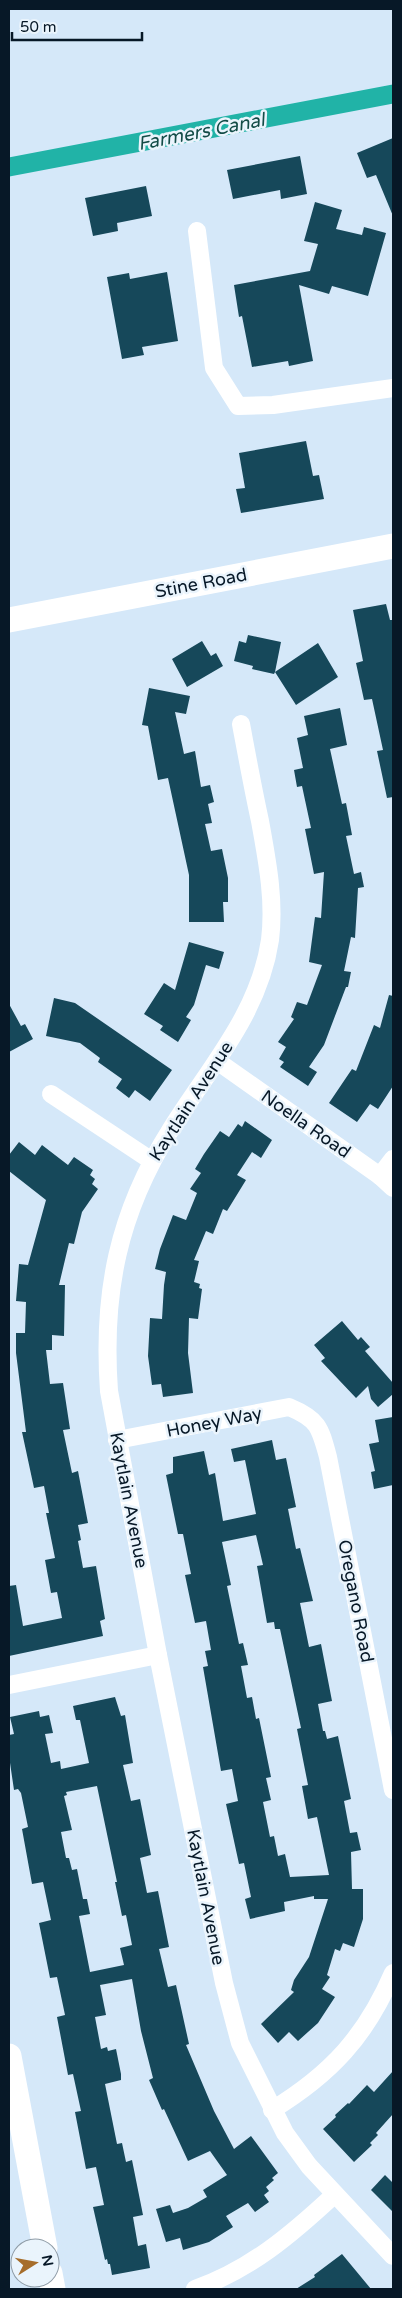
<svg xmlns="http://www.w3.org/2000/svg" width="402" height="2298" viewBox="0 0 402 2298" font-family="'Varela Round',sans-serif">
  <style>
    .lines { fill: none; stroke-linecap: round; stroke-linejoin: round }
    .canal { stroke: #21b3a7; stroke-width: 19 }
    .building { fill: #16485a; fill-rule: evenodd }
    .street { stroke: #fff; stroke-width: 18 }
    .secondary { stroke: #fff; stroke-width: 25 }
    .labels { text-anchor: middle; stroke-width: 5; stroke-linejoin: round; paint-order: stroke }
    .street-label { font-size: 18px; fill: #071827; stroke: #eaf4fc }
    .water-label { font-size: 19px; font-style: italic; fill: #134c47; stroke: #eaf4fc }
  </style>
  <rect width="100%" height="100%" fill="#d5e8f9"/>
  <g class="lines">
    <polyline class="canal" points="9,167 393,94"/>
  </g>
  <g class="building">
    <polygon points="393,138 393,216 376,175 367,178 357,153"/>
    <polygon points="300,156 307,194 281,199 280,190 233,199 227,170"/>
    <polygon points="146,186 152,216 117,223 118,231 93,236 85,198"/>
    <polygon points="315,202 342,210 336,229 362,235 364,227 386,233 368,296 332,286 329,294 299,285 313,361 289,366 288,361 252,367 242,316 239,317 234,285 310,271 318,244 304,241"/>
    <polygon points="167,272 178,341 142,347 144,355 122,359 107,277 129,273 130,279"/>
    <polygon points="306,441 313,476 319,475 324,499 241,513 236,489 245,488 239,453"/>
    <polygon points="386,604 390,620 393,620 393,797 387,798 377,751 383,750 372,699 364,700 356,663 363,661 353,610"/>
    <polygon points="248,635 281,642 275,672 318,643 338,677 296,705 275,672 274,674 252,669 253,666 234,661 239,641 246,643"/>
    <polygon points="202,641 211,656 216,653 223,666 187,687 172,659"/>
    <polygon points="149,688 190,696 186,714 175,712 184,754 195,751 201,787 210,785 214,802 208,804 212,823 205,824 211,851 222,849 228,878 228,902 223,902 224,922 189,922 189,875 168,778 158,780 148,726 142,725"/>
    <polygon points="340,708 347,745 330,749 342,804 346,803 352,835 346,836 354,874 361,872 364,887 358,888 355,938 351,937 344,971 351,972 348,987 346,987 324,1045 309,1067 317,1072 308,1086 280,1067 284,1062 279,1059 286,1047 278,1042 294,1019 291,1017 297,1002 307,1005 322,965 309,962 315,917 321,918 324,872 314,874 305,829 311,828 302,786 297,787 294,770 303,768 297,738 308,735 304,716"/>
    <polygon points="189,942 224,952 219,969 206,965 194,1005 186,1017 191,1020 178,1042 160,1030 163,1026 144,1014 164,983 175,990"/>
    <polygon points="389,995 393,996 393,1086 378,1109 370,1104 357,1122 329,1103 352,1069 356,1071 374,1025 380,1028"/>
    <polygon points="54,998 75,1003 172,1070 150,1101 135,1090 129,1098 116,1088 122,1079 98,1062 100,1058 80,1043 46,1036"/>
    <polygon points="9,1004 21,1026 25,1024 33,1039 9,1052"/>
    <polygon points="245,1121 272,1140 261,1158 252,1152 237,1175 246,1180 227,1211 223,1209 213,1234 206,1231 194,1260 199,1261 194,1282 200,1284 199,1288 202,1289 198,1319 189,1318 188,1353 193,1393 163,1397 161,1384 152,1385 148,1356 150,1318 162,1319 164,1285 166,1272 155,1269 160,1249 173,1215 186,1220 197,1193 190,1189 201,1173 195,1169 204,1154 220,1131 229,1137 238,1124 242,1127"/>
    <polygon points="19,1142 35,1155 42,1145 68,1165 74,1157 93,1170 90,1175 95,1179 92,1184 98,1189 82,1212 74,1244 69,1243 59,1285 65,1285 64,1336 52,1335 52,1350 46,1350 50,1384 63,1383 70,1429 63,1430 72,1473 78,1471 88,1523 78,1525 81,1540 78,1541 83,1568 96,1566 105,1619 100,1621 103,1636 9,1656 9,1586 16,1585 23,1626 62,1618 57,1592 51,1593 45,1560 55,1558 46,1513 49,1513 44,1486 34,1488 22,1432 26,1432 16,1353 16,1333 25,1333 26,1302 16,1301 19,1264 28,1265 46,1200 9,1171 9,1155"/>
    <polygon points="342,1321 358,1340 361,1337 370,1347 365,1351 393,1383 393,1394 378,1407 371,1399 368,1386 356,1398 321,1361 325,1358 314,1345"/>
    <polygon points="393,1417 393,1485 374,1489 371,1472 375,1471 369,1444 379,1442 375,1420"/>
    <path d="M272 1440 276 1460 286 1458 296 1507 288 1509 296 1549 300 1548 313 1601 300 1603 309 1647 321 1644 332 1701 318 1704 323 1731H325L327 1739 338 1736 351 1799 344 1801 350 1833 357 1832 361 1850 351 1852 352 1889H363V1919L354 1947 343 1943 340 1951 335 1949 327 1975 330 1977 322 1989 335 1997 318 2023 298 2041 289 2032 278 2043 261 2024 294 1992 291 1990 294 1980 309 1957 328 1899H314V1896L284 1902 285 1911 250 1919 245 1899 251 1897 244 1863 239 1864 226 1804 238 1801 232 1769 221 1771 203 1667 208 1666 205 1651 211 1650 206 1621 195 1623 185 1575 191 1574 183 1534H178L166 1475 173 1473V1457L204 1451 209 1475 215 1473 223 1521 256 1514 245 1460 234 1462 231 1449ZM256 1535 263 1565 257 1566 267 1623 274 1622 275 1629H280L301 1728 297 1729 308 1785 302 1786 308 1819 317 1817 329 1875 290 1877 285 1854 278 1856 274 1836 270 1837 263 1802 271 1800 266 1778 271 1777 259 1718 256 1719 252 1697 247 1698 241 1666 248 1665 243 1643 239 1644 227 1586 231 1585 222 1542Z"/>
    <path d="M115 1697 121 1716 125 1715 133 1763 123 1765 131 1801 140 1799 151 1855 140 1858 147 1893 158 1891 169 1947 159 1949 168 1987 176 1985 189 2044 186 2045 214 2111 234 2149 251 2136 278 2173 272 2178 274 2180 266 2187 269 2191 264 2195 269 2202 255 2212 248 2203 226 2216 233 2227 209 2242 183 2250 180 2238 166 2242 156 2209 170 2205 173 2213 188 2208 207 2197 203 2190 227 2175 210 2151 188 2161 164 2109 162 2110 149 2080 153 2078 141 2031 132 1979 100 1985 106 2015 95 2017 101 2049 107 2047 108 2051 116 2049 121 2074V2080L105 2084 117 2144 122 2143 126 2162 132 2160 143 2215 133 2217 138 2246 146 2244 150 2268 112 2275 110 2264H108L107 2259 105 2260 93 2207 104 2205 96 2167 86 2169 75 2112 81 2111 73 2074 68 2075 57 2017 65 2015 57 1977 50 1978 39 1923 51 1920 43 1882 32 1884 22 1829 28 1827 21 1793 18 1789 14 1790 9 1756V1735L14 1734 10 1717 39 1711 40 1717 49 1715 53 1733 45 1734 51 1763 60 1761 61 1769 89 1763 80 1720H76L73 1706ZM97 1786 117 1882H115L122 1916 126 1915 132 1945 120 1948 124 1965 90 1972 79 1916 90 1914 87 1899H83L77 1869 72 1870 69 1858H66L61 1832 72 1830 64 1796 67 1795 66 1792Z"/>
    <polygon points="393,2071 393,2114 376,2133 378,2135 370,2143 372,2145 354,2162 323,2129 336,2117 335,2115 348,2103 349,2104 367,2085 374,2092"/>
    <polygon points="385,2175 393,2183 393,2212 371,2190"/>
    <polygon points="342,2254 371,2289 296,2289 315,2277 314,2275"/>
  </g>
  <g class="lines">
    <g class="street">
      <polyline points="197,231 214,368 238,406 273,405 393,388"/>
      <path d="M241 724C247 756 253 789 260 821 267 860 275 900 270 940 259 1014 209 1068 171 1129 118 1213 102 1293 109 1391L158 1655 224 1983 240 2043 285 2133 309 2166 393 2256"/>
      <polyline points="217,1061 380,1176 393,1188"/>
      <polyline points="51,1094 152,1161"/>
      <polyline points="380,1176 393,1159"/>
      <path d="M117 1440 289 1407C318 1419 320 1427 328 1457L393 1790"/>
      <polyline points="9,1685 158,1655"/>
      <path d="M272 2110C331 2074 366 2036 393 1973"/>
      <path d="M195 2289C250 2270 292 2234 334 2195"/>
    </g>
    <g class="secondary">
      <polyline points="9,620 393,546"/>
      <polyline points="9,2056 45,2248"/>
      <polyline points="50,2273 53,2289"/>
    </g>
  </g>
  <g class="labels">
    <g class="street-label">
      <text transform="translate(201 583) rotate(-11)" y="6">Stine Road</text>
      <text transform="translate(191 1101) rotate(-57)" y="6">Kaytlain Avenue</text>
      <text transform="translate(306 1124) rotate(35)" y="6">Noella Road</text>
      <text transform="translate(214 1422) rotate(-11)" y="6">Honey Way</text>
      <text transform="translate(129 1500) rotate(79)" y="6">Kaytlain Avenue</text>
      <text transform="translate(356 1601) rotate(79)" y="6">Oregano Road</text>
      <text transform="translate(206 1897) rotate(79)" y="6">Kaytlain Avenue</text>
    </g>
    <g class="water-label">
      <text transform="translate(201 131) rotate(-11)" y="7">Farmers Canal</text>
    </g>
  </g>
  <rect width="402" height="2298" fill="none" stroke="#071827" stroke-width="20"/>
  <g transform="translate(35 2263) rotate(79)"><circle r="24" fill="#eaf4fc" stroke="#8f9ca7"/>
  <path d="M0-4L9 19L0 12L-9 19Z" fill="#a66d2b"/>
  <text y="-8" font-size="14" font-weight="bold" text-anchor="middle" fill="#071827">N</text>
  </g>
  <path d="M12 32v8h130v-8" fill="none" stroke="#071827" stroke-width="2.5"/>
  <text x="20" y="32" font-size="15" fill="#071827" stroke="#eaf4fc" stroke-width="4" paint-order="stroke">50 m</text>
</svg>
